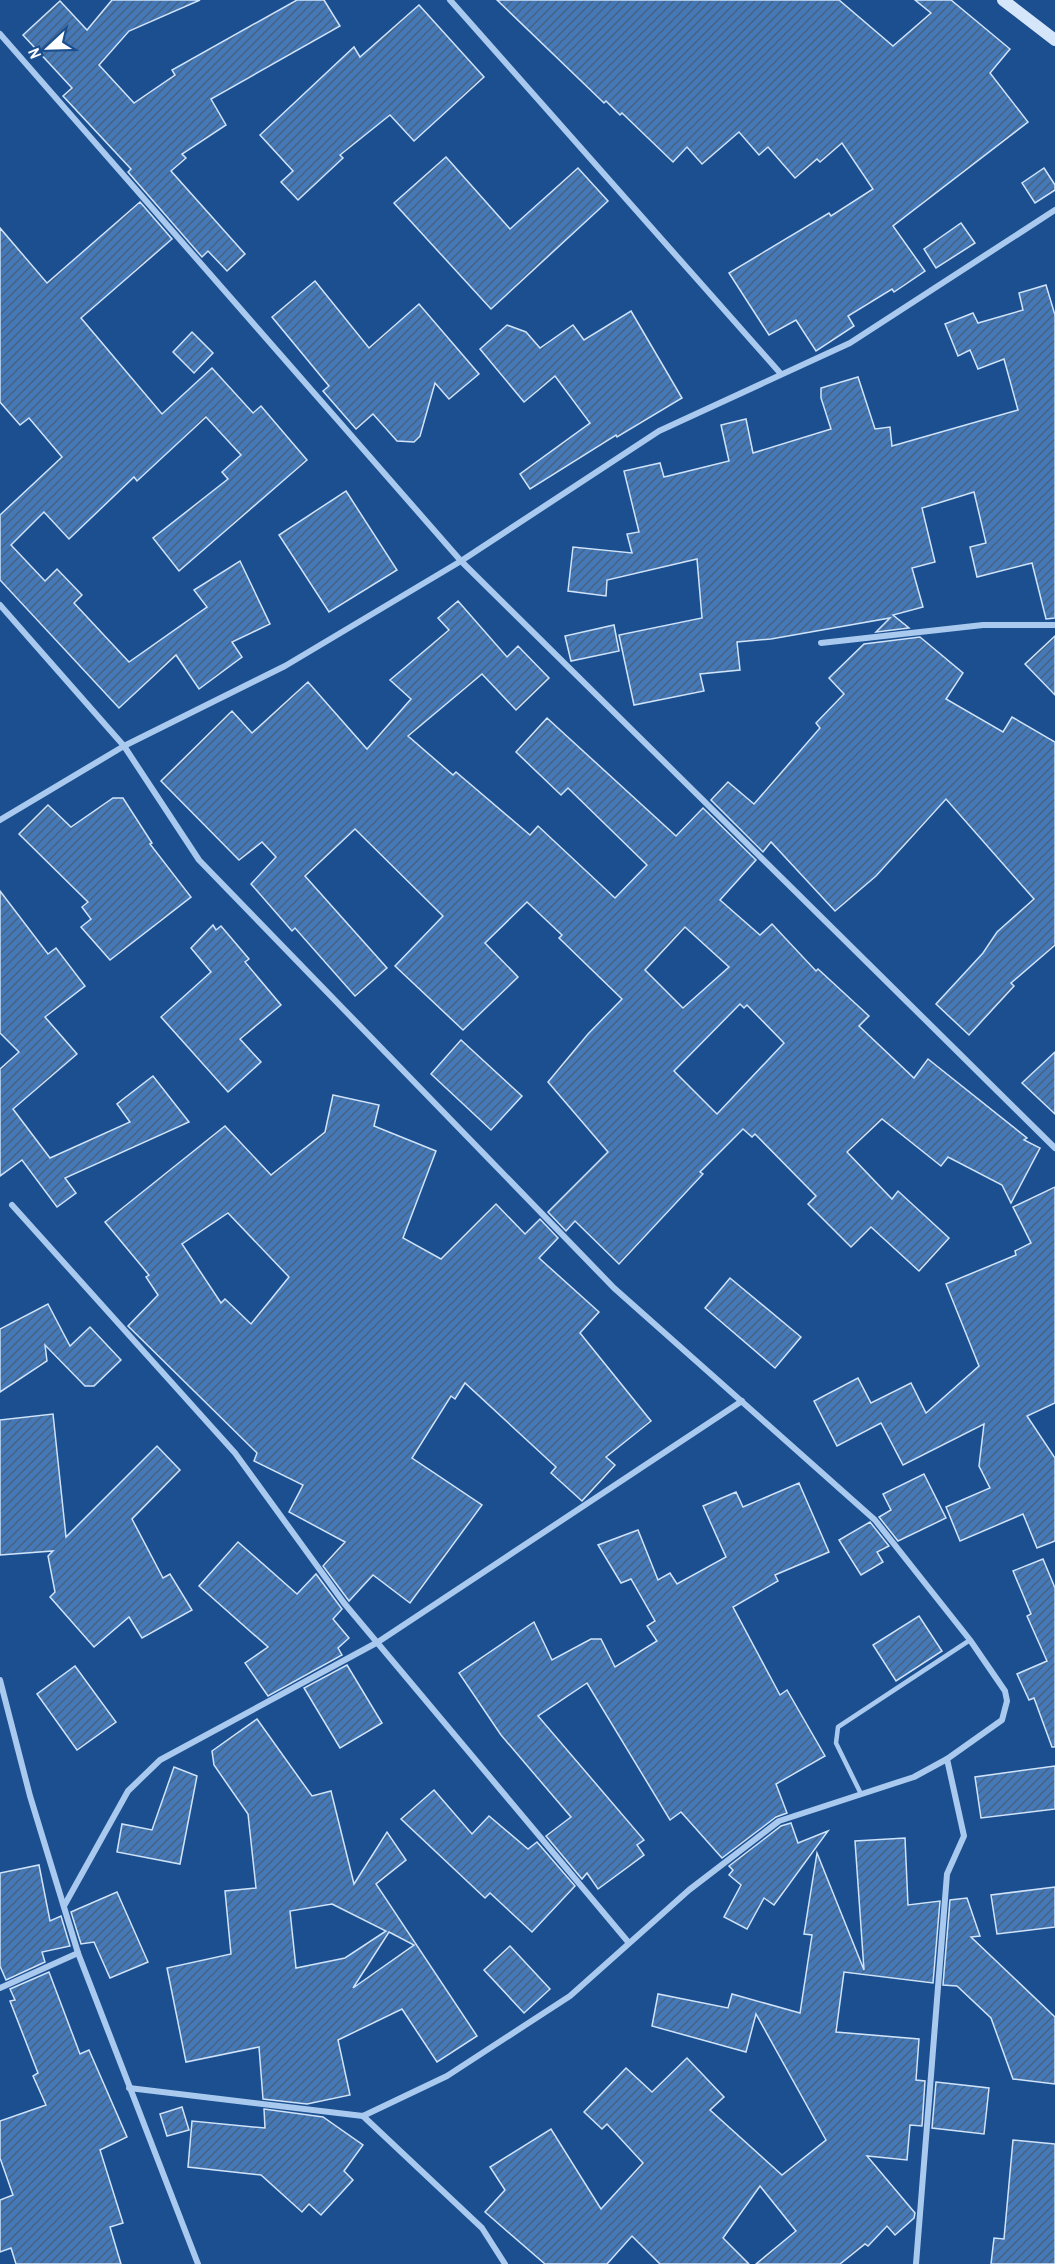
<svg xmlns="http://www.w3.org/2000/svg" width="1055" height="2264" viewBox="0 0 1055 2264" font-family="'Archivo Narrow',sans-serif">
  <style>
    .building { fill: url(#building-hatch); stroke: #cfe3fa; stroke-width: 1.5; fill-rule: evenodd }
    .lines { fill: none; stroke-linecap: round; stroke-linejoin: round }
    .lane { stroke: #a9c9ee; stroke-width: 4.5 }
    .street { stroke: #a9c9ee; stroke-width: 6 }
    .secondary { stroke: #d6e6fa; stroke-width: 12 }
  </style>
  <defs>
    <pattern id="building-hatch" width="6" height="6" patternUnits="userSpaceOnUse" patternTransform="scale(1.5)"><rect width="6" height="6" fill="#4478b7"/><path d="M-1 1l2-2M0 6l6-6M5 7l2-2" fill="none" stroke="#486282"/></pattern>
  </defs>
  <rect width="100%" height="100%" fill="#1b4f8f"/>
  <g class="building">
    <polygon points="112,0 200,0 129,31 99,65 134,103 175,75 172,70 297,0 324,0 340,26 211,99 226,125 182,154 186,158 171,171 245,254 227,271 208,251 202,257 128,172 131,169 63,96 72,88 23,35 60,1 87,30"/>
    <polygon points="497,0 839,0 893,46 931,13 915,0 951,0 1010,49 990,73 1028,122 893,226 925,271 894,292 892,289 848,316 854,326 816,351 796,320 769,335 729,273 829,213 831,216 873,189 842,143 820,162 817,159 795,178 768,147 759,155 739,132 702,164 687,147 673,162 622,113 620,115 606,101 604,103"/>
    <polygon points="419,5 484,77 414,141 390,115 340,155 343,158 298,200 281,182 293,171 260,135 354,47 360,57"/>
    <polygon points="446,157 510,229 578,168 608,201 491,309 394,203"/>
    <polygon points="1044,168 1055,185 1055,190 1035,203 1022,183"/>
    <polygon points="140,202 172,239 81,318 162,414 212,368 253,413 261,406 307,460 179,571 153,538 228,479 222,472 241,455 206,417 137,481 134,477 69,539 44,512 11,545 45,581 57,569 82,595 74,603 129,662 207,607 194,590 240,561 270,624 232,642 242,657 199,689 176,655 119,708 0,580 0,515 62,457 29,418 20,425 0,402 0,228 47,283"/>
    <polygon points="961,223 975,243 936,268 924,249"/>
    <polygon points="315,281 369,348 419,304 479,374 449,399 435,383 420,436 414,442 397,441 373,414 356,429 323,391 329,386 272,317"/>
    <polygon points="1046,285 1055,315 1055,618 1046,619 1032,563 977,577 970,547 986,543 974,492 922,508 935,562 912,568 923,607 893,615 909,628 876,632 890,618 771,639 737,642 740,670 700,674 704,691 634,705 619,635 702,618 697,559 607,580 606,596 568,591 573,547 632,553 627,534 639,532 624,471 660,463 664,477 729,461 721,425 746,419 753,453 831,429 821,398 821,388 858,377 875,429 890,427 892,446 1018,410 1004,359 978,369 970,350 958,356 945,324 973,313 978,323 1023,310 1019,293"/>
    <polygon points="631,311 682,398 617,437 616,435 530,489 520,474 590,423 555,376 524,402 480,349 507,325 526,332 540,348 573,325 584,340"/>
    <polygon points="192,332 213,353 194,373 173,352"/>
    <polygon points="346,491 397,570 329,612 279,535"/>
    <path d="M458 601 507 657 518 646 549 678 516 710 482 674 408 736 453 775 456 772 530 835 538 826 615 898 647 865 568 788 561 795 516 752 547 718 676 836 703 808 756 860 720 900 760 935 772 924 816 971 818 969 869 1016 859 1026 914 1078 928 1059 1027 1138 1024 1140 1040 1148 1011 1203 1002 1185 948 1157 941 1166 882 1119 847 1152 892 1199 898 1191 949 1238 919 1271 871 1227 851 1247 808 1204 816 1196 755 1134 752 1137 743 1129 700 1172 703 1174 619 1264 575 1221 566 1231 548 1212 608 1152 548 1082 588 1034 622 999 559 938 562 935 527 902 485 943 518 977 463 1030 395 966 443 916 355 829 305 876 387 968 355 996 295 928 292 931 251 884 276 857 262 842 239 860 161 781 232 711 252 733 308 682 367 749 411 699 390 680 449 630 438 618ZM685 927 729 967 683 1008 645 970ZM740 1004 744 1008 747 1005 784 1043 717 1114 674 1071Z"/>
    <polygon points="614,625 619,651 571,661 565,636"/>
    <polygon points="1055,636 1055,695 1025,664"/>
    <polygon points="920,637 963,673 946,699 1003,732 1012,717 1055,742 1055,945 1011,983 1014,986 969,1035 936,1004 983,953 997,932 1034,899 946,799 876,876 835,911 771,842 763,852 711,800 728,782 754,804 820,728 816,723 844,694 829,678 864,644"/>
    <polygon points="113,798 123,798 152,843 150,844 191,897 110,960 81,927 91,919 82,907 88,902 19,834 48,805 71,827"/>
    <polygon points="0,891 48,954 56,948 85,986 45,1017 77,1054 13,1109 50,1158 130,1122 117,1104 153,1076 189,1122 65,1178 76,1193 57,1207 22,1160 0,1176 0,1069 19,1052 0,1033"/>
    <polygon points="213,925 216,930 221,926 249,959 245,962 281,1005 240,1039 261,1062 228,1092 161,1017 211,972 191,948"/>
    <polygon points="461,1040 522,1096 491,1130 431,1074"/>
    <polygon points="1055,1052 1055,1114 1022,1083"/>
    <path d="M333 1095 379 1105 374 1126 436 1151 403 1238 441 1259 496 1204 525 1234 540 1219 558 1238 539 1258 599 1312 580 1333 651 1421 606 1457 615 1465 582 1501 551 1473 556 1467 465 1383 455 1399 451 1396 412 1458 482 1505 410 1603 373 1575 349 1601 323 1566 345 1542 289 1512 303 1485 254 1461 257 1453 128 1326 158 1295 146 1277 149 1275 105 1222 225 1126 271 1175 325 1132ZM228 1213 289 1277 251 1324 225 1299 221 1303 182 1244Z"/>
    <polygon points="1055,1187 1055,1403 1027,1416 1055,1458 1055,1541 1037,1548 1023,1514 960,1541 946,1507 990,1488 979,1466 984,1424 903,1465 881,1423 837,1446 814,1401 858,1378 871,1403 911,1383 926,1413 979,1366 946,1284 1016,1255 1015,1251 1031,1243 1013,1207"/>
    <polygon points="730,1278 801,1337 775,1368 705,1308"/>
    <polygon points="48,1304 70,1346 90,1327 121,1360 94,1386 85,1386 45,1345 47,1361 0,1392 0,1329"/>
    <polygon points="53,1414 66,1537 157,1446 180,1470 132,1519 163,1578 170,1574 192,1610 142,1638 129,1617 94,1647 50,1597 55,1592 48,1556 53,1551 0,1555 0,1420"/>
    <polygon points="924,1474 946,1518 898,1541 879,1517 891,1510 883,1494"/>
    <polygon points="799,1483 829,1552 775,1575 778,1581 733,1607 780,1695 787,1690 825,1756 776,1784 787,1813 776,1817 722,1858 681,1812 670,1820 587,1683 538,1716 644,1840 637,1845 644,1855 598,1889 587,1873 582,1879 546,1836 571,1817 501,1735 459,1673 534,1622 552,1660 591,1639 601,1639 615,1667 657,1641 647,1626 655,1621 631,1579 621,1583 598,1545 638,1530 658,1580 670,1573 677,1584 726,1557 703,1506 736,1492 743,1507"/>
    <polygon points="870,1522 889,1546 877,1552 883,1562 861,1575 839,1540"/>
    <polygon points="238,1542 297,1594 316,1574 342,1609 333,1619 349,1638 338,1648 342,1655 268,1696 245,1663 268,1647 199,1586"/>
    <polygon points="1043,1559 1055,1588 1055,1747 1052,1747 1034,1698 1029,1700 1017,1674 1047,1661 1027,1616 1031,1614 1013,1571"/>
    <polygon points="919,1616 942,1651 896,1681 873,1645"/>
    <polygon points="347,1665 382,1723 340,1748 304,1688"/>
    <polygon points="75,1666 116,1722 77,1750 37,1694"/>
    <path d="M257 1719 312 1796 331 1791 354 1884 387 1832 406 1860 376 1884 477 2036 437 2062 402 2009 338 2040 350 2095 307 2104 263 2099 259 2047 186 2062 167 1968 231 1954 225 1891 256 1888 248 1814 214 1765 212 1751ZM332 1904 386 1931 345 1958 296 1968 290 1911ZM389 1932 414 1945 353 1988Z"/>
    <polygon points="1055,1766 1055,1809 981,1818 975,1777"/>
    <polygon points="174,1767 197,1776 180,1864 117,1852 122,1824 152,1830"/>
    <polygon points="434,1790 472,1834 489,1816 528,1849 537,1842 575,1886 532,1932 490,1893 485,1898 401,1819"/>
    <polygon points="791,1823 798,1843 828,1831 774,1905 764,1898 747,1929 724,1917 741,1885 729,1875 733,1870 729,1866 781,1826"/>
    <polygon points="905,1838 908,1905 940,1901 933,1983 844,1972 836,2032 919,2039 916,2080 925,2081 922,2126 910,2125 907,2160 867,2156 915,2213 914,2218 895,2235 887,2226 868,2246 865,2244 840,2264 756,2264 796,2231 760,2186 723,2238 749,2264 660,2264 632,2236 607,2264 545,2264 485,2212 505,2190 490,2167 551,2129 601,2209 643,2163 607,2124 602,2129 584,2112 626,2068 652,2092 687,2058 724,2097 710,2110 782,2175 826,2140 756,2014 746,2052 652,2026 658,1994 728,2008 732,1994 800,2013 812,1935 804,1934 817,1853 864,1970 855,1841"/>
    <polygon points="39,1865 50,1921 61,1916 70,1946 42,1952 45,1962 6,1980 0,1966 0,1873"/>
    <polygon points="1055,1887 1055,1927 997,1934 991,1895"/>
    <polygon points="117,1892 148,1962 110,1978 94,1942 81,1944 71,1912"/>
    <polygon points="967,1898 980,1936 971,1937 1055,2017 1055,2084 1013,2079 991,2018 957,1986 943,1985 950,1900"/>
    <polygon points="510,1946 550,1989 524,2013 484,1970"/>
    <polygon points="49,1972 80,2054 89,2050 127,2137 100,2150 123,2223 110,2227 121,2264 16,2264 11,2248 0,2252 0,2200 13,2195 0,2158 0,2121 46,2105 33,2076 38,2073 10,2001 15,2000 10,1989"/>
    <polygon points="936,2082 989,2088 984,2134 932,2128"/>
    <polygon points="182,2107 189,2130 167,2136 160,2114"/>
    <polygon points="264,2109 323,2117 363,2145 344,2171 353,2180 321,2215 309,2204 302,2212 261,2175 188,2167 192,2121 265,2128"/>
    <polygon points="1013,2140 1055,2144 1055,2264 991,2264 994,2238 1004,2239"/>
  </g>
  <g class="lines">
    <polyline class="lane" points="861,1794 836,1743 838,1727 970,1640"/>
    <g class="street">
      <polyline points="450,0 781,374"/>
      <polyline points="0,34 461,561 1055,1148"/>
      <polyline points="0,605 124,746 199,860 614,1288 875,1520 970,1640 1005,1691 1007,1701 1002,1720 947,1759 914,1777 779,1821 689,1890 570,1996 447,2076 363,2116 129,2088"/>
      <polyline points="821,643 983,625 1055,625"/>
      <polyline points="0,820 124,746 285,666 461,561 659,431 850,343 1055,210"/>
      <polyline points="12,1205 235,1453 344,1603 629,1943"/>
      <polyline points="0,1680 30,1796 78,1953 198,2264"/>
      <polyline points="64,1906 128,1791 160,1760 378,1642 742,1401"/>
      <polyline points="0,1988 78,1953"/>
      <polyline points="363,2116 482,2228 505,2264"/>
      <polyline points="916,2264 947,1874 964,1836 947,1759"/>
    </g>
    <polyline class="secondary" points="1003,0 1055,40"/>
  </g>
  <g transform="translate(48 48) rotate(248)" stroke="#1b4f8f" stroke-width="4.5" paint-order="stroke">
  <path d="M0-4.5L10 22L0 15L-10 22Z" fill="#ffffff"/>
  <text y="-9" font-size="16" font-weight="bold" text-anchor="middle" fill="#ffffff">N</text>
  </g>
</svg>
